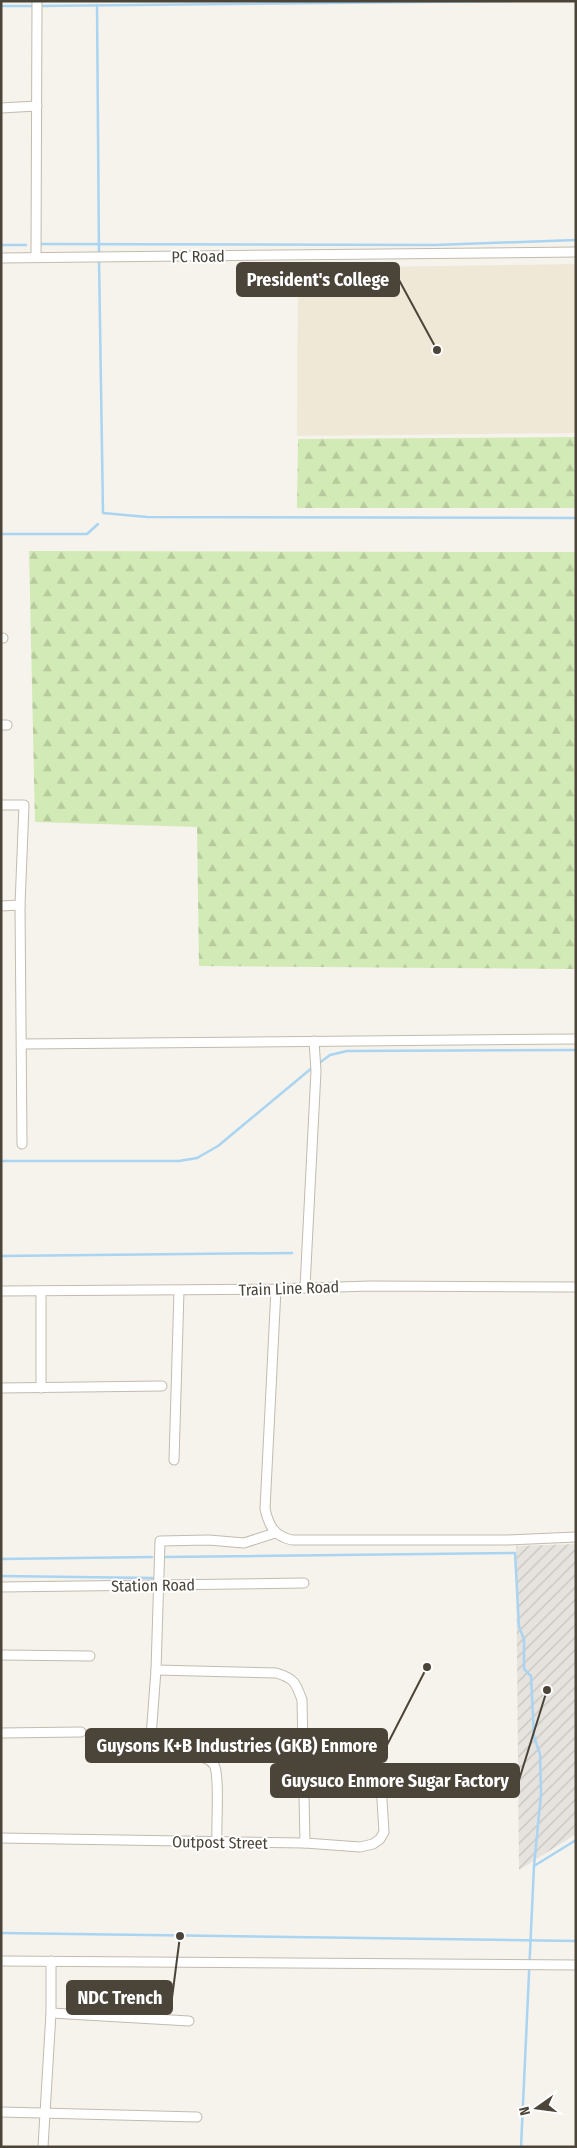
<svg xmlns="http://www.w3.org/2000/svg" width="577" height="2148" viewBox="0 0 577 2148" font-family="'Fira Sans Condensed',sans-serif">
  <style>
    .industrial { fill: url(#industrial-furrows) }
    .education { fill: #efe8d6 }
    .forest { fill: url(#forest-firs) }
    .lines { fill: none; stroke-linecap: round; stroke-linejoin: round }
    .stream { stroke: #a9d4f2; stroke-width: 2.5 }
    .minor-casing { stroke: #c2bbae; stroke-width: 11 }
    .minor { stroke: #fff; stroke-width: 9 }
    .labels { text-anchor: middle; stroke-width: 4; stroke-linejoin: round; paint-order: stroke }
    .street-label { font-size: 16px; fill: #4b4439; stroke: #fff }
    .leader { fill: none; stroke: #4b4439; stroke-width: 2 }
    .callout-dot { fill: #4b4439; stroke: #fff; stroke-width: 2 }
    .callout { fill: #4b4439; stroke: #4b4439; stroke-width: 2 }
    .callout-label { font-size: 18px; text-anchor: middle; font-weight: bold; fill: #fff }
  </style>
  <defs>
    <pattern id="industrial-furrows" width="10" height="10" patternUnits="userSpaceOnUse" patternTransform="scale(1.25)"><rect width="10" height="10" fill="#e6e2dd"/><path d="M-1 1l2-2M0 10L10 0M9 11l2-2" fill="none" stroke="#c7c3be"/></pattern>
    <pattern id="forest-firs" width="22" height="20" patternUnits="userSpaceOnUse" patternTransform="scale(1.25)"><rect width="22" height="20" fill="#d2eab5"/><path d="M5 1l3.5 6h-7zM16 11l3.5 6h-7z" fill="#b6ca9c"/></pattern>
  </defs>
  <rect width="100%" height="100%" fill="#f6f3ec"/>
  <polygon class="industrial" points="576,1544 576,1834 519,1870 516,1546"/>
  <polygon class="education" points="576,264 576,433 297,436 298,268"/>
  <g class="forest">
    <polygon points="576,437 576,508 297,508 298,439"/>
    <polygon points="29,551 576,552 576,969 199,966 197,827 35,822"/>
  </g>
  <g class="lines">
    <g class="stream">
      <polyline points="97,5 99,255"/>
      <polyline points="1,6 35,6"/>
      <polyline points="40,6 512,1"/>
      <polyline points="41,244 435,245 576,240"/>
      <polyline points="1,245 26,245"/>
      <polyline points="99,260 103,513 147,517 576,518"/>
      <polyline points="1,534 87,534 98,524"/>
      <polyline points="318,1064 330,1055 347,1051 576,1050"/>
      <polyline points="1,1161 179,1161 197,1158 218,1146 313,1067"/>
      <polyline points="1,1256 292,1253"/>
      <polyline points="166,1557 515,1553 519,1627 524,1639 524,1669 531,1676 534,1737 540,1754 541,1794 534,1866"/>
      <polyline points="1,1559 152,1557"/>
      <polyline points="1,1576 153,1578"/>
      <polyline points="1,1933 576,1941"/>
      <polyline points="521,2147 534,1866 576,1840"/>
    </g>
    <g class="minor-casing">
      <g id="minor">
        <polyline points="1,108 37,106"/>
        <polyline points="36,257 37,1"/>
        <polyline points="1,258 576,252"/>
        <polyline points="1,638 3,638"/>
        <polyline points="1,725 7,725"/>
        <polyline points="1,805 24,805 20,905 22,1144"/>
        <polyline points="1,906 20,905"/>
        <polyline points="22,1044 576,1039"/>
        <polyline points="305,1287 316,1071 314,1041"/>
        <path d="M276 1289 265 1509C269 1526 274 1536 292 1540H507L576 1537"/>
        <polyline points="1,1291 276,1289 370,1286 576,1287"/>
        <polyline points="41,1291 41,1388"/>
        <polyline points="1,1388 162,1386"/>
        <polyline points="174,1460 179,1291"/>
        <polyline points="1,1587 304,1583"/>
        <polyline points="1,1655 90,1656"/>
        <path d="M156 1670 276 1673C294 1678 296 1683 302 1700L305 1843"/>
        <polyline points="1,1733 81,1732"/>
        <polyline points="1,1838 305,1843 360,1847 373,1844 380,1839 384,1832 381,1784"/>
        <path d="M217 1842C216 1828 220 1774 214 1765 209 1757 197 1756 189 1756 176 1757 163 1756 153 1747L151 1737 156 1670 160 1541 209 1540 244 1543 275 1533"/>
        <polyline points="1,1961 576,1965"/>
        <polyline points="51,2013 189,2021"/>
        <polyline points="1,2112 197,2117"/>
        <polyline points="43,2147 51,2013 51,1961"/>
      </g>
    </g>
    <use href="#minor" class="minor"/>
  </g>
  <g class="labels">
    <g class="street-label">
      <text transform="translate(198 256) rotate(-1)" y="6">PC Road</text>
      <text transform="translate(289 1288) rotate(-2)" y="6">Train Line Road</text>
      <text transform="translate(153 1585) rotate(-1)" y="6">Station Road</text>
      <text transform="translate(220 1842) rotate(1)" y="6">Outpost Street</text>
    </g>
  </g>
  <path class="leader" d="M437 350L399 280M427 1667L387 1745M547 1690L519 1780M180 1936L172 1998"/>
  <g class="callout-dot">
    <circle cx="437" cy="350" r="5"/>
    <circle cx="427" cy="1667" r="5"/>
    <circle cx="547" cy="1690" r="5"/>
    <circle cx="180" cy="1936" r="5"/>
  </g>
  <g class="callout">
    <rect x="237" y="263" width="162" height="33" rx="5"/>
    <rect x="86" y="1729" width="301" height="33" rx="5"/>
    <rect x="271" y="1764" width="248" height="33" rx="5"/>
    <rect x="67" y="1981" width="105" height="33" rx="5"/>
  </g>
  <g class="callout-label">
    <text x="318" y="286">President's College</text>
    <text x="237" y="1752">Guysons K+B Industries (GKB) Enmore</text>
    <text x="395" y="1787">Guysuco Enmore Sugar Factory</text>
    <text x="120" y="2004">NDC Trench</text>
  </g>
  <rect width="577" height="2148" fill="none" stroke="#4b4439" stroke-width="5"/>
  <g transform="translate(537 2108) rotate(256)" stroke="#ffffff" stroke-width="4" paint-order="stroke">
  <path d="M0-4L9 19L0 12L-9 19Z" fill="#4b4439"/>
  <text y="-8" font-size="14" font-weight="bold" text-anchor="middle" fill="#4b4439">N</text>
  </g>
</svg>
